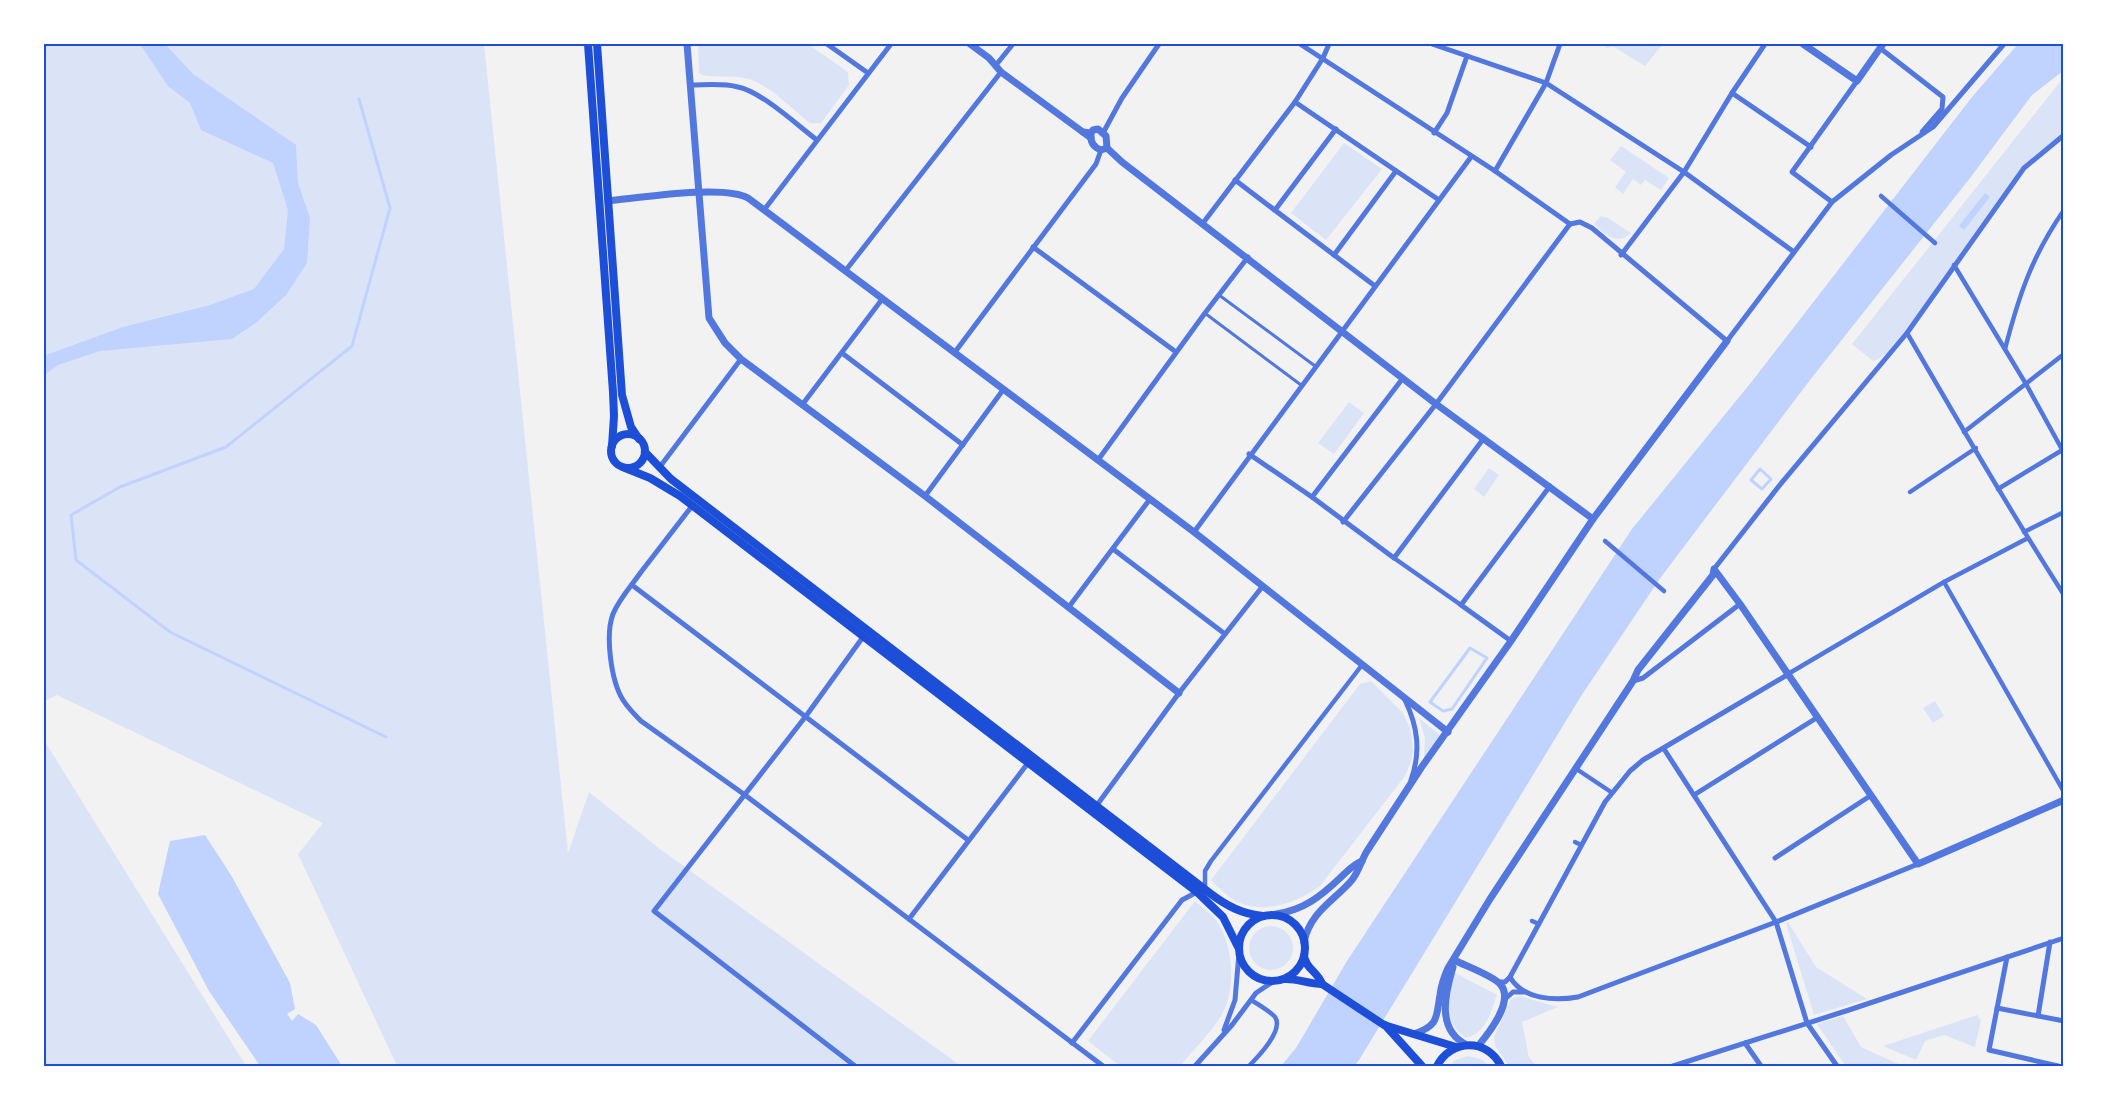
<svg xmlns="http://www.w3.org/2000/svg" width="2107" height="1110" viewBox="0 0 2107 1110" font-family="'IBM Plex Sans',sans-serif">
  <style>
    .green { fill: #dbe4f7 }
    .water { fill: #bfd3fe }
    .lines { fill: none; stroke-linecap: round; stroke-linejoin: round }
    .stream { stroke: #bfd3fe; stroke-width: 3 }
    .service { stroke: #5277de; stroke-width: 3 }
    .pedestrian { stroke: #5277de; stroke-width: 4.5 }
    .minor { stroke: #5277de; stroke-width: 5 }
    .tertiary { stroke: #5277de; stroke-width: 7 }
    .secondary { stroke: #1d4ed8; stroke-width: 8 }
    .neatline { fill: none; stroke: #1d4ed8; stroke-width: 2 }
  </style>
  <rect width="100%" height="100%" fill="#f2f2f2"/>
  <g class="green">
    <polygon points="44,44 484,44 568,853 589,792 660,849 961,1066 397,1066 298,854 323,823 57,695 44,701"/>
    <path d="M698 44H808L848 72 849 85 821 123H810C790 108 769 83 744 78 730 75 715 78 702 75L699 73Z"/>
    <polygon points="1607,44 1663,44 1645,66 1614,47 1605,48"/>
    <path d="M2063 78V134C2051 145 2037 155 2025 167 1992 202 1911 351 1873 361L1852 344Z"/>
    <polygon points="1344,143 1382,169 1326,240 1291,213"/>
    <polygon points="1621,146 1669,178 1661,190 1645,180 1641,185 1633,179 1623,194 1615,187 1626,172 1610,160"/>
    <path d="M1601 216 1608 218 1631 233C1617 246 1606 235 1594 224Z"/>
    <polygon points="1349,402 1364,413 1334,454 1318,443"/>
    <polygon points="1489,468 1499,475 1484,497 1474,489"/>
    <path d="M1371 681 1403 713 1410 728 1412 739 1413 752 1411 762 1405 776 1320 886C1295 904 1256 918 1228 896 1222 891 1216 885 1211 880L1360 684Z"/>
    <polygon points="1935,701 1944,716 1933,723 1923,708"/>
    <polygon points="1419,718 1440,735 1424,757 1425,738"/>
    <polygon points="44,740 246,1066 44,1066"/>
    <path d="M1195 901C1203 908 1212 914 1218 923 1233 947 1236 987 1223 1012 1216 1027 1192 1052 1180 1066H1120L1088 1041Z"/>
    <polygon points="1788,922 1816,967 1867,999 1814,1015 1786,923"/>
    <circle cx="1271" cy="948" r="22"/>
    <path d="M1455 973 1497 995C1490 1013 1487 1032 1466 1038 1443 1022 1444 997 1455 973Z"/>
    <polygon points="1520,996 1558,1007 1522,1022 1528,1052 1528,1056 1536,1066 1509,1066 1495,1046 1494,1037 1511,999"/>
    <polygon points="1977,1015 1981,1020 1975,1047 1944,1035 1925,1041 1916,1060 1883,1046"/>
    <polygon points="1843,1016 1861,1047 1903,1066 1845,1065 1817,1024"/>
    <polygon points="1468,1056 1481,1059 1489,1066 1449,1066 1455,1060"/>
  </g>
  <g class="water">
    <polygon points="140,44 165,44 193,74 296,145 298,183 310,218 307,263 286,295 257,322 232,339 100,351 58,365 44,375 44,357 46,355 123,327 210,305 254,289 284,249 288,210 273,163 201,130 190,103 168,86"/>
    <polygon points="2018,44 2063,44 2063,71 2032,95 1970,178 1810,380 1661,577 1583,693 1359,1060 1354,1066 1281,1066 1296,1048 1347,961 1632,529 1753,380 1972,97"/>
    <polygon points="1985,193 1990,197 1964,230 1959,226"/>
    <polygon points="205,835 231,875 290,983 295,1009 287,1014 292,1021 298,1014 316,1025 342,1066 260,1066 209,991 158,894 170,841"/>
  </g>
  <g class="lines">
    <g class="stream">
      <polyline points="359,99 390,208 352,346 226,447 120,487 71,515 76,560 170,632 386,737"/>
      <polygon points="1760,469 1771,479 1762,489 1751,480"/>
      <polygon points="1470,648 1487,658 1452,709 1443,711 1430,702"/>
    </g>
    <g class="service">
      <polyline points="1219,295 1315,366"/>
      <polyline points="1206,314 1301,385"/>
    </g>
    <g class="pedestrian">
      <polyline points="1881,196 1935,243"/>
      <polyline points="1954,265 2026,384 2064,453"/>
      <path d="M1907 333C1958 421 2009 509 2064 595"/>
      <path d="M2005 349C2019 295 2032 256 2064 210"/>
      <polyline points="1964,432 2064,354"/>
      <polyline points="1998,489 2064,449"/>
      <polyline points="1910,492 1976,448"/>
      <polyline points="2024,532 2064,512"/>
      <polyline points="1605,541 1664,591"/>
      <polyline points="1394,558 1461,605"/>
      <polyline points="1944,582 2064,792"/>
      <polyline points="1788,674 1944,582 2028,538"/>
      <polyline points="1575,768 1611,792"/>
      <polyline points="1575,842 1581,845"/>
      <polyline points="1205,889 1205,871 1211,861 1362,665"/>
      <polyline points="1532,921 1539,924"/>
      <path d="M1249 1066C1258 1057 1284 1030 1275 1017 1272 1013 1256 1003 1251 1000"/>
    </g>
    <g class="minor">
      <polyline points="827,44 868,73"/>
      <polyline points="1300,44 1495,171 1570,224"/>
      <polyline points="1432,44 1546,83 1684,172 1794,252"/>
      <polyline points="1880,48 1943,97 1942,109 1922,132"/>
      <polyline points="996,65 1013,44"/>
      <path d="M691 85C706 85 723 83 738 87 762 92 797 125 817 140"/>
      <polyline points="1732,93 1811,147"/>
      <polyline points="1295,102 1439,200"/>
      <polyline points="1103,133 1122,98 1159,44"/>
      <polyline points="1434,133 1447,113 1467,56"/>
      <polyline points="1495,171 1546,83 1560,44"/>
      <polyline points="1235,180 1375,286"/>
      <polyline points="1832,202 1792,172 1857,81"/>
      <polyline points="764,210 891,44"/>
      <polyline points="1275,210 1336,129"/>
      <polyline points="1203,223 1295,102 1323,58 1329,44"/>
      <polyline points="1570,224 1580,222 1592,228 1727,341 1832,202 1891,155 1933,127 2004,44"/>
      <polyline points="1033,247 1176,352"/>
      <polyline points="1334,255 1396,171"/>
      <polyline points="1621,255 1684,172 1732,93 1765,44"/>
      <polyline points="846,270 1001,72"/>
      <polyline points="955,352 1096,164 1101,150"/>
      <polyline points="842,353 963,445"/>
      <polyline points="802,405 883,298"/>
      <polyline points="1249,454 1312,497 1394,558 1484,438"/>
      <polyline points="1098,460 1205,313 1248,257"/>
      <polyline points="659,468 741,359"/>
      <polyline points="925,496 1003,390"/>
      <polyline points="1312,497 1403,378"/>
      <path d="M692 506C675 528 658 550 641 572 632 585 619 599 613 614 605 635 611 681 623 700 628 708 634 714 641 721L745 795 1103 1066"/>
      <polyline points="1343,522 1436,404 1570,224"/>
      <polyline points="1194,532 1471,157"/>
      <polyline points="1113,549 1225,634"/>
      <polyline points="1714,569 1779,486 1907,333 2024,168 2064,135"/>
      <polyline points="632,585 968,840"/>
      <polyline points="1068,608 1150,499"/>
      <polyline points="1511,641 1461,605 1550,486"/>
      <polyline points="1633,681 1643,678 1740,604"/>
      <path d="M1405 700C1418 727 1421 752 1411 780"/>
      <polyline points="1664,749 1776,922 1807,1023 1837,1066"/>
      <polyline points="1694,795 1818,717"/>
      <polyline points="1097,805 1179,693 1262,587"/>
      <polyline points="1775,858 1870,796"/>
      <polyline points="909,919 1028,763"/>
      <polyline points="2007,957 1989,1050 2058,1066"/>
      <path d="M1510 977C1523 1000 1556 1001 1578 997L1776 922 1918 864"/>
      <polyline points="1499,982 1505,982 1510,977 1605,802 1630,771 1643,760 1787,675"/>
      <polyline points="1504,1000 1513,992 1524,992"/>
      <polyline points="1997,1008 2064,1021"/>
      <polyline points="2038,1016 2050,942"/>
      <polyline points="1224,1030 1235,1000 1239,953"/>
      <polyline points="1072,1043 1182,900 1197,892"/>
      <polyline points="1745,1043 1761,1066"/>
      <polyline points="855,1066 654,911 806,716 863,637"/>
      <polyline points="1195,1066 1232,1025 1256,993 1274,981"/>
      <polyline points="1673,1066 1849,1010 2064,938"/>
    </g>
    <g class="tertiary">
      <polyline points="687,44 709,318 725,343 741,359 925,496 1179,693"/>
      <polyline points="970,44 989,58 1001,72 1091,138"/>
      <polyline points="1803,44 1857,81 1883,44"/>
      <polyline points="1083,132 1091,133 1093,130 1098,129 1106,136 1107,148"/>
      <path d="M1091 134C1090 142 1093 147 1101 150L1107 148"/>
      <polyline points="1107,148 1122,162 1436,404 1593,519"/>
      <path d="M608 201C639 198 724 184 748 198L1194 532 1448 732"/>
      <path d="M1276 914C1304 910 1321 896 1340 878 1348 871 1352 865 1362 861"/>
      <path d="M1304 942C1310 912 1334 901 1352 880 1359 871 1361 861 1367 851L1421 768 1511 641 1593 519 1727 341"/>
      <path d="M1454 960C1466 966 1492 975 1500 984 1515 1000 1489 1033 1478 1046"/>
      <path d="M1453 967C1445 994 1436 1030 1467 1045"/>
      <path d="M1414 1034C1439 1025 1436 1018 1440 995 1441 986 1444 977 1448 968L1490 899 1633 681 1638 670 1713 575 1714 569 1740 604 1918 864 2064 800"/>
    </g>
    <g class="secondary">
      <polyline points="588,44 613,392 614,416 612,446"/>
      <polyline points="597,44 622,395 631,427 639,439"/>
      <circle cx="628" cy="451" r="17"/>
      <path d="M645 452 671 479 1211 894C1227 906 1242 914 1263 916"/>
      <polyline points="625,468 650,478 680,496 1197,892 1223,917 1238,947"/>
      <circle cx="1272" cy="948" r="33"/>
      <path d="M1304 956C1306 969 1318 972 1322 984"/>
      <path d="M1284 979C1297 978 1308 984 1322 984"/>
      <polyline points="1322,984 1384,1025 1456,1047"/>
      <polyline points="1385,1025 1422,1066"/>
      <path d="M1437 1066C1451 1039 1487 1038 1501 1066"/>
    </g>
  </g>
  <rect width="2107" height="1110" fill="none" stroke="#ffffff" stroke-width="90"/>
  <rect x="45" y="45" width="2017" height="1020" class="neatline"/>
</svg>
